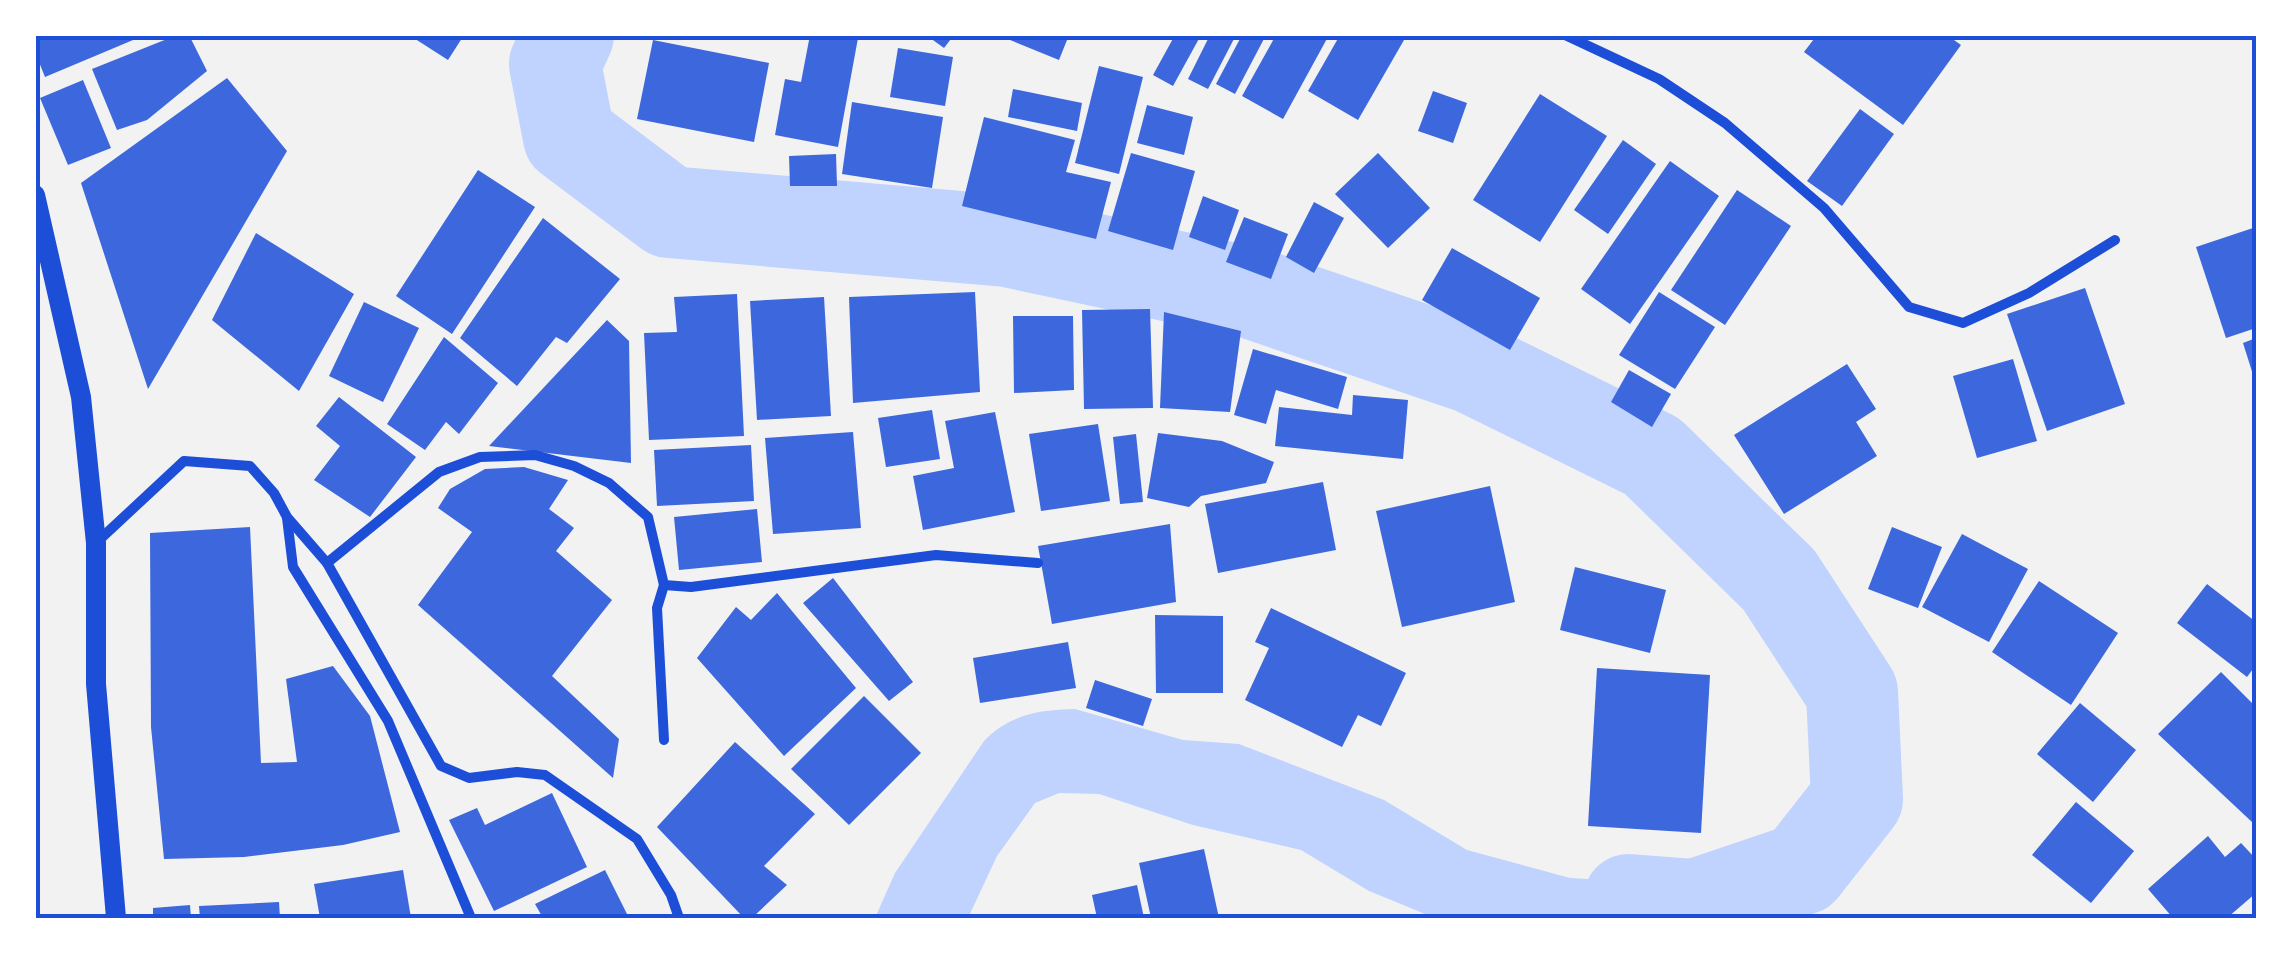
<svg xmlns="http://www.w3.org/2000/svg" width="2291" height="953" viewBox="0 0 2291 953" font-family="Poppins,sans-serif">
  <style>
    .water { fill: #bfd3fe }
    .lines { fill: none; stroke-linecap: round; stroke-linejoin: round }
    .river { stroke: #bfd3fe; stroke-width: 92 }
    .building { fill: #3d67dc }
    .minor { stroke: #1d4ed8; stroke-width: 10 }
    .secondary { stroke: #1d4ed8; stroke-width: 20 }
    .neatline { fill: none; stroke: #1d4ed8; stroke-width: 4 }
  </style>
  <rect width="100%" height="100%" fill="#f2f2f2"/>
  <path class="water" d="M1075 709 1183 740 1239 744 1384 800 1467 850 1570 878 1662 883 1750 874 1761 918H1435L1369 891 1301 850 1193 825 1099 794 1059 793 1035 803 997 856 968 918H875L895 873 984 741C1011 714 1039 710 1075 709Z"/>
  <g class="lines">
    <polyline class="river" points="568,35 555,64 569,137 669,212 1007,241 1252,293 1473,368 1652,456 1779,580 1852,692 1857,799 1802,869 1695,905 1629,900"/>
  </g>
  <g class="building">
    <polygon points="35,35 145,35 45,77 35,52"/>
    <polygon points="177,35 189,35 207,71 147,120 117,130 92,69"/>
    <polygon points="409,35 464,35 448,60"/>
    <polygon points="810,35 858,38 838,147 775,135 785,79 801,82"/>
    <polygon points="926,35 954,35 944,48"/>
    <polygon points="998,35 1069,35 1059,60"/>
    <polygon points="1175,35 1201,35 1173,86 1153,75"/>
    <polygon points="1210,35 1236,35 1208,89 1188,79"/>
    <polygon points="1242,35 1266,35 1235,94 1216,84"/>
    <polygon points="1276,35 1329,35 1283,119 1242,96"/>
    <polygon points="1340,35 1394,35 1404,40 1358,120 1308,91"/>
    <polygon points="1817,35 1947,35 1961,45 1903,125 1804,52"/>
    <polygon points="653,40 769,63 754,142 637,119"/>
    <polygon points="898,48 953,57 945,106 890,97"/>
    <polygon points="1099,66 1143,77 1119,174 1075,163"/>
    <polygon points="227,78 287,151 148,389 81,183"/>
    <polygon points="83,80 111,148 68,165 40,98"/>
    <polygon points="1013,89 1082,103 1077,131 1008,117"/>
    <polygon points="1433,91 1467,103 1453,143 1418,131"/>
    <polygon points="1540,94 1607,136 1540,242 1473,200"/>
    <polygon points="852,102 943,117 932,188 842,174"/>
    <polygon points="1147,105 1193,117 1184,155 1137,143"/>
    <polygon points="1860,109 1894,134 1842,206 1807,181"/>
    <polygon points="984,117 1075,140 1066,172 1111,182 1096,239 962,206"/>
    <polygon points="1623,140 1656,164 1608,234 1574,210"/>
    <polygon points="1131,153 1195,171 1173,250 1108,231"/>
    <polygon points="1378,153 1430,208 1388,248 1335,194"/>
    <polygon points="836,154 837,186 790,186 789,156"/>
    <polygon points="1670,161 1719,196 1630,324 1581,289"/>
    <polygon points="478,170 535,207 452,334 396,296"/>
    <polygon points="1737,190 1791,226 1725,325 1671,290"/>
    <polygon points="1203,196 1239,210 1225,250 1189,237"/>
    <polygon points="1314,202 1344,218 1314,273 1286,257"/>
    <polygon points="1244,217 1288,234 1271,279 1226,262"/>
    <polygon points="543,218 620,279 567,343 556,337 517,386 460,338"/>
    <polygon points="2256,227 2256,328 2226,338 2196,247"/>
    <polygon points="256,233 354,294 299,391 212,320"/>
    <polygon points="1452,248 1540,298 1510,350 1422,300"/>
    <polygon points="2085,288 2125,404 2047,431 2007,314"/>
    <polygon points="975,292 980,392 853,403 849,297"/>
    <polygon points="1659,292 1715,327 1675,389 1619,355"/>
    <polygon points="737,294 744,436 649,440 644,333 677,332 674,297"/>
    <polygon points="824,297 831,416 757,420 750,301"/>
    <polygon points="364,302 419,328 383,402 329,376"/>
    <polygon points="1150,309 1153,408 1084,409 1082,310"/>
    <polygon points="1164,312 1241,331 1230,412 1160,408"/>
    <polygon points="1013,316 1073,316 1074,390 1014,393"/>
    <polygon points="607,320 629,341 631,463 489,446"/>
    <polygon points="444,337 498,383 459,434 446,422 425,450 387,424"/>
    <polygon points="2256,338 2256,381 2255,381 2243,343"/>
    <polygon points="1253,349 1347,377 1338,409 1276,390 1266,424 1234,415"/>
    <polygon points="2013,359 2037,441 1977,458 1953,376"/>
    <polygon points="1847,364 1876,409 1856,422 1877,456 1784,514 1734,435"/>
    <polygon points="1629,370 1671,394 1652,427 1611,402"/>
    <polygon points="1353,395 1408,400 1403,459 1275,446 1279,407 1352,415"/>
    <polygon points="339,397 416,457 370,517 314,480 340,446 316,426"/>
    <polygon points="932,410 940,459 886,467 878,418"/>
    <polygon points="995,412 1015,512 923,530 913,476 954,468 945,421"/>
    <polygon points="1098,424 1110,501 1041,511 1029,434"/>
    <polygon points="853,432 861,528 773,534 765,438"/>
    <polygon points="1158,433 1222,441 1274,462 1266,483 1201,496 1189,507 1147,498"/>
    <polygon points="1136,434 1143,502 1120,504 1113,437"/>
    <polygon points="751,445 754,501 657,506 654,450"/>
    <polygon points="524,467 568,480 549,509 574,528 556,551 612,600 552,676 619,739 613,778 418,605 472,532 438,508 450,489 485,469"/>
    <polygon points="1323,482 1336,550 1218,573 1205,504"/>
    <polygon points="1490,486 1515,602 1402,627 1376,511"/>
    <polygon points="757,509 762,562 679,570 674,517"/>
    <polygon points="1170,524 1176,602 1052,624 1038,546"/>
    <polygon points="250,527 261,763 297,762 286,679 333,666 370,716 400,832 343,845 244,857 164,859 151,727 150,533"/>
    <polygon points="1892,527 1942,547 1918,608 1868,589"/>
    <polygon points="1962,534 2028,569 1989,642 1922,607"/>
    <polygon points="1575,567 1666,590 1650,653 1560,630"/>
    <polygon points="833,578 913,682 889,701 803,603"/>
    <polygon points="2039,581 2118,633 2071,705 1992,652"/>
    <polygon points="2207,584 2256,622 2256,665 2247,677 2177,623"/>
    <polygon points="777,593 856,688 784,756 697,658 736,607 751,620"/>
    <polygon points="1271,608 1406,673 1381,726 1358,715 1342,747 1245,700 1269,648 1255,642"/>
    <polygon points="1155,615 1223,616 1223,693 1156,693"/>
    <polygon points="1068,642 1076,688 980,703 973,658"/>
    <polygon points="1597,668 1710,675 1701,833 1588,826"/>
    <polygon points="2221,672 2256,707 2256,818 2252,822 2158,734"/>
    <polygon points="1095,680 1152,699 1143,726 1086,708"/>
    <polygon points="864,696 921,753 849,825 791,769"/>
    <polygon points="2080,703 2136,750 2093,802 2037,754"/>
    <polygon points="735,742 815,814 764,866 787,885 752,918 744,918 657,827"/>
    <polygon points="552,793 587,867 494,911 449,820 477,808 485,825"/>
    <polygon points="2076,802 2134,851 2091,903 2032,855"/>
    <polygon points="2208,836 2225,857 2241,843 2256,859 2256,893 2227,918 2173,918 2148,889"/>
    <polygon points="1204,849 1219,918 1151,918 1139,863"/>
    <polygon points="403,870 411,918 320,918 314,884"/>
    <polygon points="605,870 629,918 543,918 535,904"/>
    <polygon points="1137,885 1144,918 1097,918 1092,895"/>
    <polygon points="279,902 280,918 200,918 199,906"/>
    <polygon points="190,905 191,918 153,918 153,908"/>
  </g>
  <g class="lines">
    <g class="minor">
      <polyline points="1565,35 1659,79 1725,123 1824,208 1909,307 1963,323 2029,293 2115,240"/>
      <polyline points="287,518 293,567 388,721 471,918"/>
      <polyline points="97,542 184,461 250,466 274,493 287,517 327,563 439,472 480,457 535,455 574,466 609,483 648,517 664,585"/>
      <polyline points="327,563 441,766 469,778 517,772 545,775 637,839 671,895 679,918"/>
      <polyline points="664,585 691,587 936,555 1038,563"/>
      <polyline points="664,740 657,608 664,585"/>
    </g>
    <polyline class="secondary" points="35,195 81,397 96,543 96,684 116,918"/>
  </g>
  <rect width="2291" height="953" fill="none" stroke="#ffffff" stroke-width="75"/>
  <rect x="38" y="38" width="2216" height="878" class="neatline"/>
</svg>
